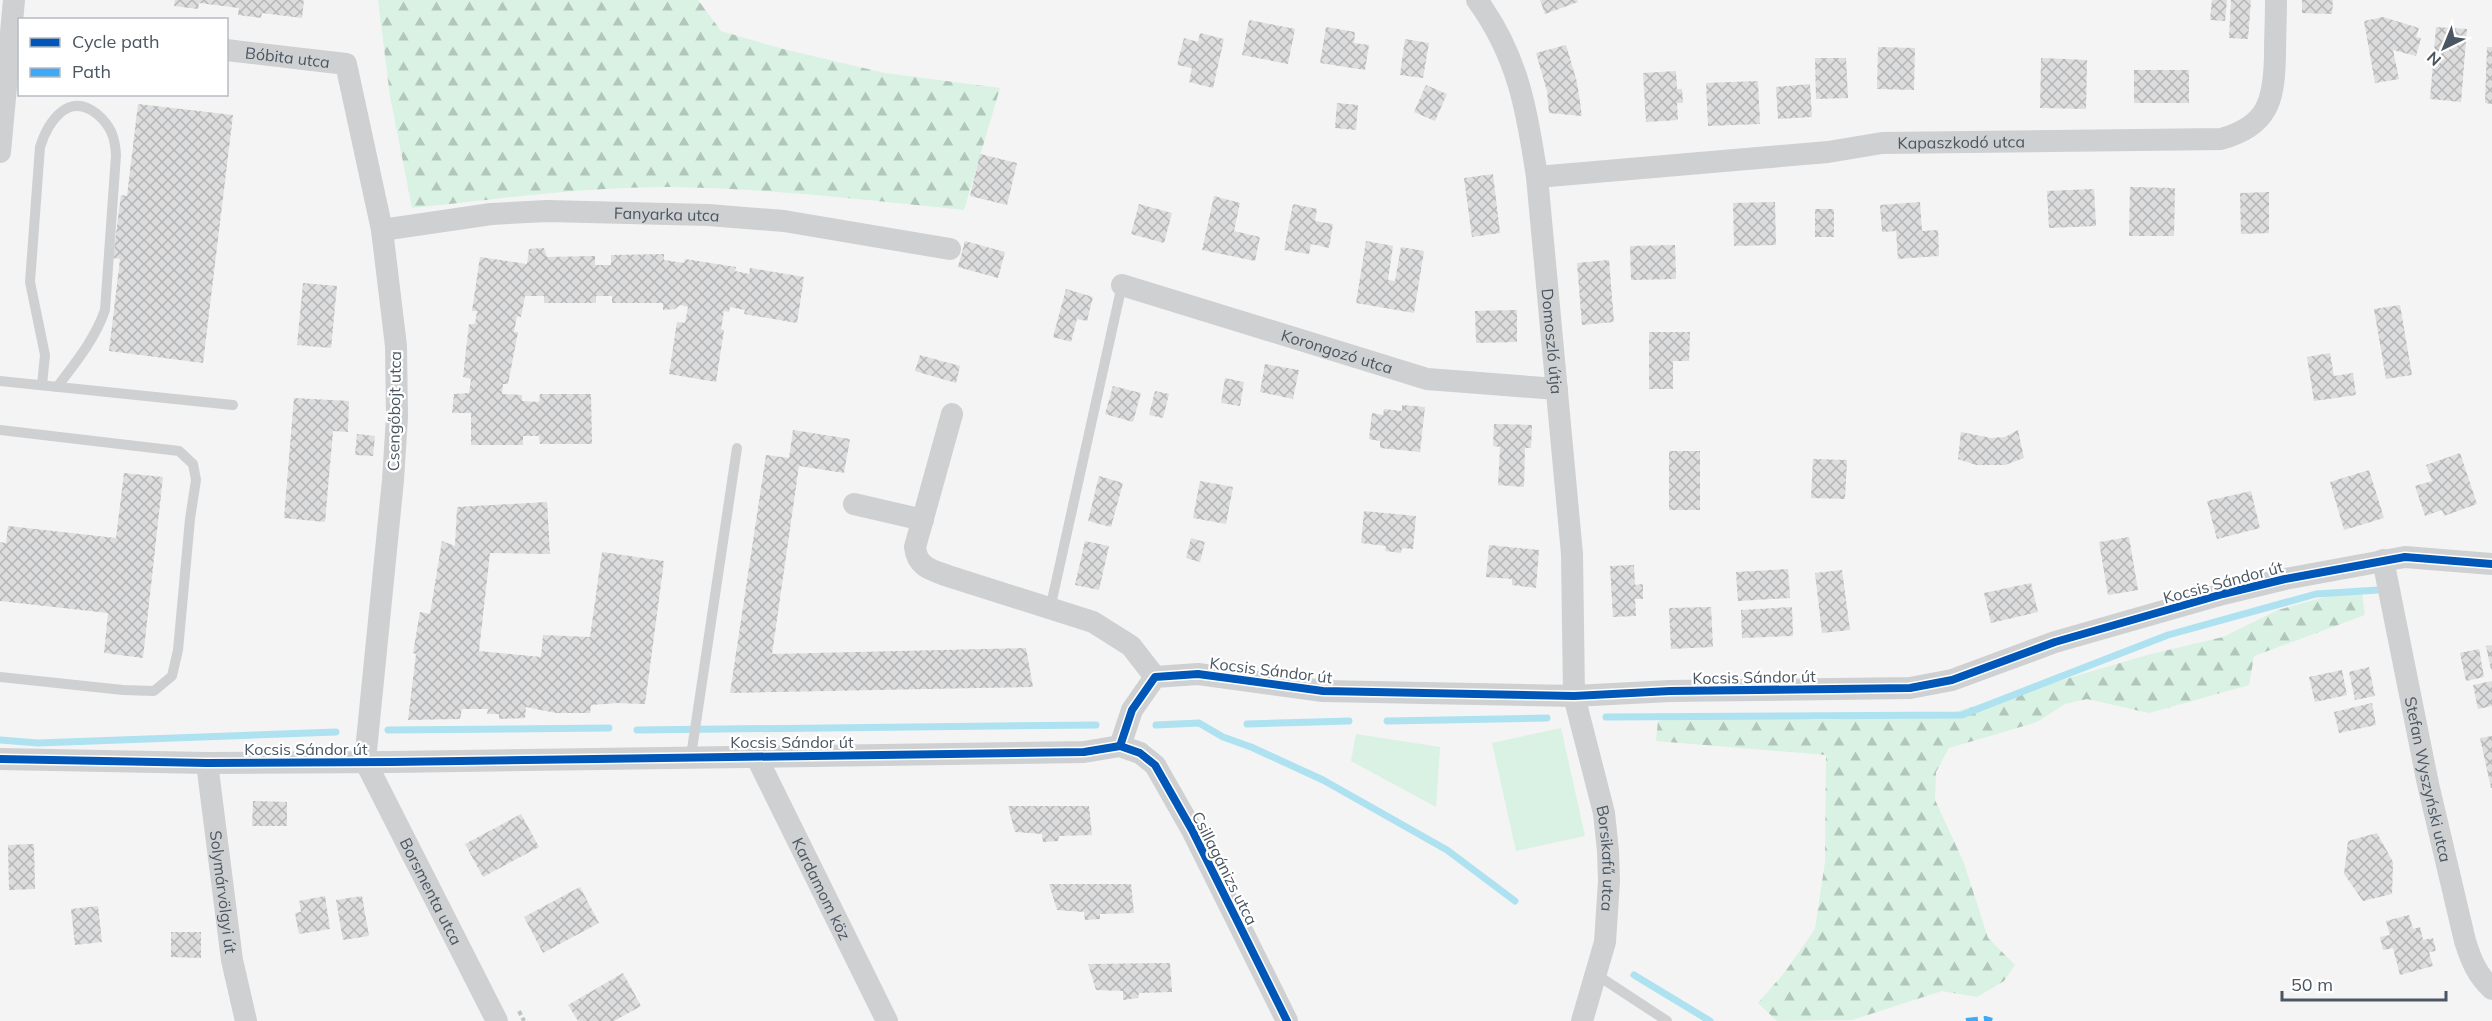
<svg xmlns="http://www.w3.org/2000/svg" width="2492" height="1021" viewBox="0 0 2492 1021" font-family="Mulish,sans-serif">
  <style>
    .forest { fill: url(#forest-firs) }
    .park { fill: #d9f2e3 }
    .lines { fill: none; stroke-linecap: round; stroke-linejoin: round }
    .stream { stroke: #aee2f0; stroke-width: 7 }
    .building { fill: url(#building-cross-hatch) }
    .path { stroke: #bcc7c4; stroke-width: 4; stroke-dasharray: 4.5 3; stroke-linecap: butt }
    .lane { stroke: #ced0d2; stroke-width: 10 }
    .street { stroke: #ced0d2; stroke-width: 22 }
    .quiet { stroke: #3fa9f5; stroke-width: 6; stroke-dasharray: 12 6; stroke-linecap: butt }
    .cycleway-casing { stroke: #fff; stroke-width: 11 }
    .cycleway { stroke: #0057b8; stroke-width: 8 }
    .labels { text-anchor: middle; stroke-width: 4.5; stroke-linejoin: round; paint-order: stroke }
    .street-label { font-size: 16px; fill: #4a5661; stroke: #fff }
  </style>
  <defs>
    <pattern id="forest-firs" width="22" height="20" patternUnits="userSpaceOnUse" patternTransform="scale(1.5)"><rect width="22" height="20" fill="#d9f2e3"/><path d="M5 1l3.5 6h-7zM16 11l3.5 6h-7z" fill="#b2c7bb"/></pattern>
    <pattern id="building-cross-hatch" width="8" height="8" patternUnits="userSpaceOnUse" patternTransform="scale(1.5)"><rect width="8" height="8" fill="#ddddde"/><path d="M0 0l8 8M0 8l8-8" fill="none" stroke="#b5b6b7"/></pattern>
  </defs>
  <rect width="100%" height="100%" fill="#f4f4f4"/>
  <g class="forest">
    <path d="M378 0H698L721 31 783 49 885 73 1000 88 964 210C866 200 768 188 670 187 583 187 498 199 412 208L390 96Z"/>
    <polygon points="2361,587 2365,615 2254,656 2249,685 2149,713 2087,699 2065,704 2037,722 1949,748 1936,772 1935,800 1964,863 1988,938 2015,965 2004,981 1977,997 1942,991 1852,1020 1777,1021 1758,1003 1785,972 1815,929 1825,862 1826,755 1656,741 1658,721 1689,714 1818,720 1941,716 2147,655 2223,637 2278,610"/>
  </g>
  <g class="park">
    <polygon points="1561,728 1585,836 1516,851 1492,743"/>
    <polygon points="1356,734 1440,747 1436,807 1351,761"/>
  </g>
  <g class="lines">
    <g class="stream">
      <polyline points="1606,717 1962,715 2168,635 2316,594 2378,590"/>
      <polyline points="1387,721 1547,718"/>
      <polyline points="1247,724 1349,721"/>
      <polyline points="1156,725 1199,723 1223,737 1251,747 1323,780 1447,850 1515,901"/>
      <polyline points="388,730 609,728"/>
      <polyline points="637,730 1096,725"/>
      <polyline points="0,740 38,743 336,732"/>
      <polyline points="1634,975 1710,1021"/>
    </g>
  </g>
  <g class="building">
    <polygon points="175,0 304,0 302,18 262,13 261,18 238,15 239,8 199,3 198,9 174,6"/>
    <polygon points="1540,0 1577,0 1578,2 1545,14"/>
    <polygon points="2212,0 2227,0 2225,21 2210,20"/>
    <polygon points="2231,0 2251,0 2248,39 2229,38"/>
    <polygon points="2302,0 2333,0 2332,14 2302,13"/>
    <polygon points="2383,17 2419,28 2416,37 2421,38 2416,56 2393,50 2399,79 2375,83 2364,21"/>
    <polygon points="1249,20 1295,29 1288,64 1242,55"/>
    <polygon points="1326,27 1355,32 1354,43 1369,45 1365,70 1320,63"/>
    <polygon points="2436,27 2467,29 2461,102 2430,99"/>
    <polygon points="1200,33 1224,39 1213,88 1189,82 1192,68 1177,65 1184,38 1198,42"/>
    <polygon points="1405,39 1429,43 1423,78 1400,75"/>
    <polygon points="1566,45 1577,82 1582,116 1549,113 1547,91 1536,53"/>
    <polygon points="1878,47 1915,48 1914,90 1877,89"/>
    <polygon points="2487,47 2492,47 2492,104 2485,103"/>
    <polygon points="1815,58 1846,58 1848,98 1816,99"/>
    <polygon points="2041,58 2087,60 2086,109 2040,108"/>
    <rect x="2134" y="70" width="55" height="33"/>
    <polygon points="1676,71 1677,89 1682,89 1683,103 1677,103 1678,120 1646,122 1643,73"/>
    <polygon points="1758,81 1760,124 1708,126 1706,83"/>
    <polygon points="1810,84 1812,117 1778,119 1776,87"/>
    <polygon points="1426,85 1447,94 1435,121 1414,112"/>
    <polygon points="1337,103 1358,105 1356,130 1335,128"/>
    <polygon points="138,104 233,115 203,363 109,351 120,259 113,258 121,195 127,196"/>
    <polygon points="980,154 1017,163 1007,205 970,196"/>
    <polygon points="1493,174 1500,233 1472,237 1464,178"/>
    <polygon points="2130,187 2175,188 2174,236 2129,236"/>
    <polygon points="2094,189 2096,226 2049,228 2047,191"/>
    <polygon points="2269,192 2269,233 2241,234 2240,193"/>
    <polygon points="1214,196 1240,203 1234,231 1260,237 1255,261 1202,250"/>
    <polygon points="1775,202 1776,245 1734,246 1733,203"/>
    <polygon points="1920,202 1922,231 1938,230 1939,256 1898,259 1896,231 1882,232 1880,205"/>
    <polygon points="1139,204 1172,213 1164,243 1131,234"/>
    <polygon points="1293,204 1317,209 1315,221 1333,224 1329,248 1311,244 1309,254 1284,250"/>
    <rect x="1815" y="209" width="19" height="28"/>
    <polygon points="965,241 1005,252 998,278 958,267"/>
    <polygon points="1366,241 1393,246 1388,280 1395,281 1401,247 1424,251 1414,313 1356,303"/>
    <polygon points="1675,245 1676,279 1631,280 1630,246"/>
    <polygon points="544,248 547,257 595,256 595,265 611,265 611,255 664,254 664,260 684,263 685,259 736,267 735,271 749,274 750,268 804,277 797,323 744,314 745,310 730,307 729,312 724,311 721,329 724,330 716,382 669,374 677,322 685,323 688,307 680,305 675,309 663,310 663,303 612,303 612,296 596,296 596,303 544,303 544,296 525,296 521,317 517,316 514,332 518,332 508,384 503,384 502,394 522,395 522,401 539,402 540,394 591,394 592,444 540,444 539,436 523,436 523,445 471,445 471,413 452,413 454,394 469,393 471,379 463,377 469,324 475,324 477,311 472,311 480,257 527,264 529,249"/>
    <polygon points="1609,260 1614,322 1582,325 1577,263"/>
    <polygon points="303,283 337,286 331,348 297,345"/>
    <polygon points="1066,289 1093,297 1087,321 1077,319 1071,342 1053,337"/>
    <polygon points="2400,305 2412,375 2386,379 2374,309"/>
    <polygon points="1517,310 1517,342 1476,343 1475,311"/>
    <polygon points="1649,332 1690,332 1689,361 1673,361 1673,389 1649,389"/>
    <polygon points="2330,353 2334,376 2353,373 2356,395 2314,401 2307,357"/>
    <polygon points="920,355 960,366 956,383 915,371"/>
    <polygon points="1265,364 1299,370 1293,399 1260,392"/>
    <polygon points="1225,378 1244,382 1240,406 1221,403"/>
    <polygon points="1113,386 1141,393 1133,422 1105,414"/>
    <polygon points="1155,391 1169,394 1163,418 1149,415"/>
    <polygon points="294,398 349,401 348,432 333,431 325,522 284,518"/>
    <polygon points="1402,405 1425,407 1420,452 1380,448 1380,441 1369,439 1372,413 1383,415 1384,409 1402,411"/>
    <polygon points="1494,424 1532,425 1531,448 1525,448 1524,487 1498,485 1500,447 1493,446"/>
    <polygon points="793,430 850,439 844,473 799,466 772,654 1026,648 1033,687 730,693 766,455 789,458"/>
    <polygon points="2018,430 2024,458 2005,465 1976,465 1958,459 1961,432 1991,438 2005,437"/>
    <polygon points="357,434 375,436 373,456 355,455"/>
    <rect x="1669" y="451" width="31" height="59"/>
    <polygon points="2460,453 2477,504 2444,516 2442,510 2425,516 2415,486 2432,481 2426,465"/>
    <polygon points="1813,459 1847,460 1845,499 1811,498"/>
    <polygon points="2369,470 2384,518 2344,530 2330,482"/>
    <polygon points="124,473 163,477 143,658 104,653 108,613 0,601 0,542 6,543 8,526 116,538"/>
    <polygon points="1099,476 1123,483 1111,527 1088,521"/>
    <polygon points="1200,481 1233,487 1226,524 1193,518"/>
    <polygon points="2251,491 2260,528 2217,539 2207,501"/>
    <polygon points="547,502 550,554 490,553 479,651 541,657 543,635 590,637 602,552 664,561 645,704 617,703 591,705 590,713 556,713 526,707 525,718 499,719 499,714 487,714 488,709 462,709 460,719 408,720 416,654 413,653 420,612 430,614 442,541 455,546 457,507"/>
    <polygon points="1364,511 1416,516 1413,549 1402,548 1401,553 1385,551 1386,546 1361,543"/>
    <polygon points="2129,537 2138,590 2108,595 2099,542"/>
    <polygon points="1191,538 1205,542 1200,562 1186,558"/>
    <polygon points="1085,541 1109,546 1099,590 1075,585"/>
    <polygon points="1489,545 1539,550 1536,588 1512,585 1512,579 1486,577"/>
    <polygon points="1634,565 1635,585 1643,584 1643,599 1635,599 1636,616 1613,617 1610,566"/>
    <polygon points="1788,569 1790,598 1738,601 1736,572"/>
    <polygon points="1842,570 1850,630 1822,633 1815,573"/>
    <polygon points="2031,583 2038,612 1991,623 1984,593"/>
    <polygon points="1711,607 1713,647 1671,649 1669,608"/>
    <polygon points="1792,607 1793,636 1742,638 1741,610"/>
    <polygon points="2492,645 2492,670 2491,670 2486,646"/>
    <polygon points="2479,649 2484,677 2466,681 2460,653"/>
    <polygon points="2369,667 2375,696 2355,700 2349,672"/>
    <polygon points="2342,670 2347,695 2315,702 2309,677"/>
    <polygon points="2492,681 2492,706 2478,709 2473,685"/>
    <polygon points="2372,703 2376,725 2339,733 2334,712"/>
    <polygon points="2492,736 2492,788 2491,788 2480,738"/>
    <polygon points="253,801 287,802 287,826 252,826"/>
    <polygon points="1008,806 1089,806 1092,835 1059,836 1058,841 1043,842 1042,834 1015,832"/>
    <polygon points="521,814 539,847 483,877 465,844"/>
    <polygon points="2377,833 2393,862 2392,894 2363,901 2344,874 2348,841"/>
    <polygon points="34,844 35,889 9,890 8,845"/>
    <polygon points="1049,884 1131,884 1134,913 1100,914 1100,919 1085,920 1084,912 1057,910"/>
    <polygon points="580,887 599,923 543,953 524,917"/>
    <polygon points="325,896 330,929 299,934 295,913 301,912 299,901"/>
    <polygon points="362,896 369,936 343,940 336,900"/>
    <polygon points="98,906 102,942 75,945 71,909"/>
    <polygon points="2409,915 2413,929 2420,927 2423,940 2433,938 2436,951 2429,952 2433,966 2400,975 2393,948 2383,950 2380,937 2390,935 2386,921"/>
    <polygon points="171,932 201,932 201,958 171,957"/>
    <polygon points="1170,963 1172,992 1139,993 1138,998 1123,1000 1123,991 1096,990 1088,964"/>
    <polygon points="623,973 641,1006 614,1021 578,1021 568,1005"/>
  </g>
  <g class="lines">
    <polyline class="path" points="519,1011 524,1021"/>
    <g class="lane">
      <polyline points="0,381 233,405"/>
      <path d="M42 385 45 355 30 282 40 147C48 122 68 91 97 114 111 126 115 137 116 155L105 310C95 339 76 362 57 387"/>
      <polyline points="0,430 179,451 193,464 196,480 190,519 178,650 172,676 154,691 123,690 0,677"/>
      <polyline points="1050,609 1122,285"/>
      <polyline points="691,756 737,448"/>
      <polyline points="1597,975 1667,1021"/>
    </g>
    <g class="street">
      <path id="s1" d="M1477 0C1518 56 1527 110 1537 177L1572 554 1574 696 1604 813 1608 851 1609 881 1605 942 1582 1021"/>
      <path id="s2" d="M226 50 346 64 382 230 396 346 397 417 393 480 365 761 497 1021"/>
      <polyline points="0,152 14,0"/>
      <path id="s3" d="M1537 177 1828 152 1882 143 2221 139C2268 126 2274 101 2275 56 2275 37 2276 19 2276 0"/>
      <path id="s4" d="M382 230 491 214 547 211 708 215 784 221 950 249"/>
      <path id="s5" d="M1122 285 1427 379 1557 389"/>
      <path d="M952 414 915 547C917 567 931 570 948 576L1093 622 1131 646 1155 677"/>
      <polyline points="854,504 923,520"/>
      <path id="s6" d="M2383 560 2428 784 2465 941C2471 960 2477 975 2492 989"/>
      <polyline points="1120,746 1132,710 1155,677 1198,674 1323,691 1574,696 1670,691 1910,688 1952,680 2055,642 2223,594 2285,579 2405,557 2492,564"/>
      <path id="s7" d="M756 756 887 1021"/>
      <polyline points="0,759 207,763 392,762 1084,752 1120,746 1140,753 1155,765 1192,830 1287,1021"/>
      <path id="s8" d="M207 763 232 960 246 1021"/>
    </g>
    <polyline class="quiet" points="1966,1021 1985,1019 1992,1021"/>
    <g class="cycleway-casing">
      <g id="cycleway">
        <polyline points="1120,746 1132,710 1155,677 1198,674 1323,691 1574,696 1670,691 1910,688 1952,680 2055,642 2223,594 2285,579 2405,557 2492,564"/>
        <polyline points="0,759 207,763 392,762 1084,752 1120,746 1140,753 1155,765 1192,830 1287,1021"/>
      </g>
    </g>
    <use href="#cycleway" class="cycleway"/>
  </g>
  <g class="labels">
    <g class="street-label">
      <text dy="6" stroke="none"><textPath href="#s2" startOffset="62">Bóbita utca</textPath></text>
      <text dy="6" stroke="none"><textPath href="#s3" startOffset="426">Kapaszkodó utca</textPath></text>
      <text dy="6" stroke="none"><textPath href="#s4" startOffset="286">Fanyarka utca</textPath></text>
      <text dy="6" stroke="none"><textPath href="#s1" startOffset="354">Domoszló útja</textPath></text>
      <text dy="6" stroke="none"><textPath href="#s5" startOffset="225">Korongozó utca</textPath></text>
      <text transform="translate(394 411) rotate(-89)" y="6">Csengőbojt utca</text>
      <text transform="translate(2223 582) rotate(-15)" y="6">Kocsis Sándor út</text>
      <text transform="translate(1271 670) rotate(7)" y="6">Kocsis Sándor út</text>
      <text transform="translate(1754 677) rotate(-1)" y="6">Kocsis Sándor út</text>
      <text x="792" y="748">Kocsis Sándor út</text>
      <text x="306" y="755">Kocsis Sándor út</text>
      <text dy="6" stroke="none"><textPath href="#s6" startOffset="224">Stefan Wyszyński utca</textPath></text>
      <text dy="6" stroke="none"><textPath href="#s1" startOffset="876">Borsikafű utca</textPath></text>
      <text transform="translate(1225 868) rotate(63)" y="6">Csillagánizs utca</text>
      <text dy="6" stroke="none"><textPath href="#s7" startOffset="148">Kardamom köz</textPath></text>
      <text dy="6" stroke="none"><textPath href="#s2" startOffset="970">Borsmenta utca</textPath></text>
      <text dy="6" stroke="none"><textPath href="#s8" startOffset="130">Solymárvölgyi út</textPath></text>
    </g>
  </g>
  <rect x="18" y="18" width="210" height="78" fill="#ffffff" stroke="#b7bbc0" stroke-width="1.5"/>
  <rect x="30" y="38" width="30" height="9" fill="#0057b8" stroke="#b7bbc0" stroke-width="1.5"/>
  <text x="72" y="48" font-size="18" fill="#4a5661">Cycle path</text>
  <rect x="30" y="68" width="30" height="9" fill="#3fa9f5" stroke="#b7bbc0" stroke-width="1.5"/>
  <text x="72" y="78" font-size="18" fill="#4a5661">Path</text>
  <g transform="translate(2444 48) rotate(223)" stroke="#ffffff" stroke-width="4.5" paint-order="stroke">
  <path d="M0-4.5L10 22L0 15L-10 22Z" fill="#4a5661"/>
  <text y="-9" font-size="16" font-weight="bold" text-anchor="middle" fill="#4a5661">N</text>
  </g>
  <path d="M2282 991v9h164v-9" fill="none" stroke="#4a5661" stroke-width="3"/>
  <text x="2291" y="991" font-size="18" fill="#4a5661" stroke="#ffffff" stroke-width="4.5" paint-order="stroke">50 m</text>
</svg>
